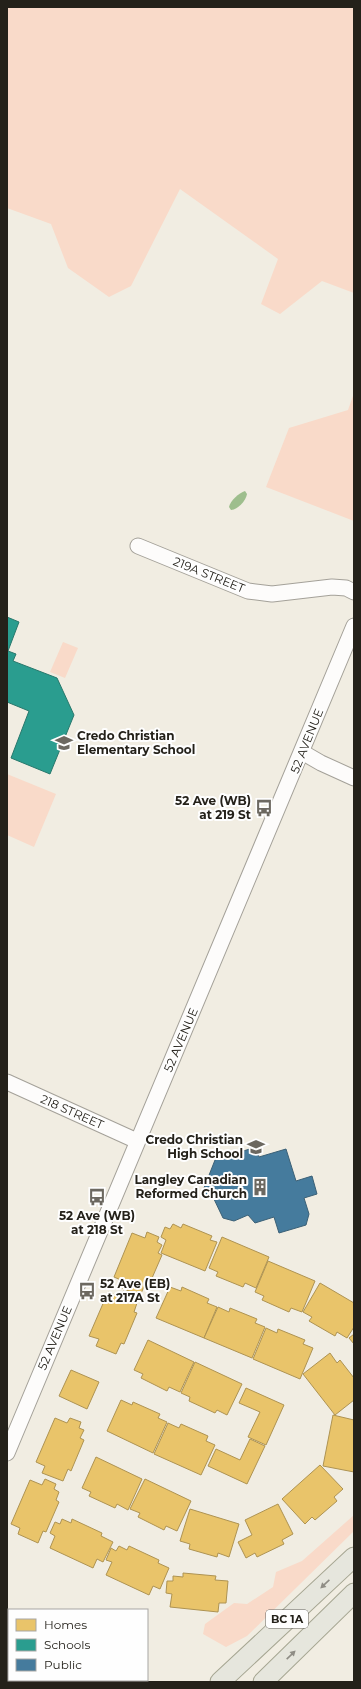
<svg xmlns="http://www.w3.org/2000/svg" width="361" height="1689" viewBox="0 0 361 1689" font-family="Montserrat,sans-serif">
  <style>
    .green { fill: #f9dac9 }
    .water { fill: #9ebe8d }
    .homes { fill: #e9c46a; stroke: #ae9352 }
    .schools { fill: #2a9d8f; stroke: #28786c }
    .public { fill: #457b9d; stroke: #3b6076 }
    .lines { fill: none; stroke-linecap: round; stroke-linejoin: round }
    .minor-casing { stroke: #a4a199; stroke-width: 17 }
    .major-casing { stroke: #a6a692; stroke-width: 21 }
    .minor { stroke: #fdfcfb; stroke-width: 15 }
    .major { stroke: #e6e6dd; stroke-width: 19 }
    .oneway { fill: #8f8d85 }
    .labels { text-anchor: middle; stroke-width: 4; stroke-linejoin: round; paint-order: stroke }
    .shield { fill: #fefefe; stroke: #65635e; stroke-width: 1 }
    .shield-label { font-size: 11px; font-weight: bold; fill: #24211a }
    .street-label { font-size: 12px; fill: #24211a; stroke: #fefefe }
    .poi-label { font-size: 12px; font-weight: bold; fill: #24211a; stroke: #fefefe; text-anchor: end }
  </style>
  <rect width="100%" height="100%" fill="#f1ede2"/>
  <g class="green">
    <polygon points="7,7 354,7 354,293 322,281 280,314 261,304 278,259 180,189 131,286 109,297 68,268 51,224 7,208"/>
    <polygon points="354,393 354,521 266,487 289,428 348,410"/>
    <polygon points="63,642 78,648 65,678 50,672"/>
    <polygon points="7,774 56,794 34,847 7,835"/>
    <polygon points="354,1515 354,1531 247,1636 226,1647 203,1634 205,1624 234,1603 247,1604 273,1587 276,1572 302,1561"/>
  </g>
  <path class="water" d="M245 491 247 494C246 501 237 510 231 510L229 507C230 501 239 493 245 491Z"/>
  <g class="homes">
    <polygon points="173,1224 181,1228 183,1224 212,1236 210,1240 217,1242 205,1271 161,1253 166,1240 161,1237 165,1227 170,1229"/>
    <polygon points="147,1232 159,1237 157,1242 162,1245 158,1253 162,1255 149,1285 145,1284 140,1296 120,1287 123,1281 114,1277 132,1233 145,1238"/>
    <polygon points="222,1237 269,1257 256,1288 245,1283 243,1287 216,1276 218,1272 209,1268"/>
    <polygon points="268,1261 315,1281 302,1312 291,1308 289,1312 262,1300 264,1296 255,1292"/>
    <polygon points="320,1283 354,1303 354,1327 347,1338 337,1332 335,1336 309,1321 312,1317 303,1312"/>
    <polygon points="170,1287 181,1291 182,1287 209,1299 207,1303 217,1307 204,1338 156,1318"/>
    <polygon points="123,1291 134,1296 132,1301 137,1303 134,1312 137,1313 124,1344 121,1343 116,1354 96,1346 99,1339 89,1336 108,1292 121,1297"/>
    <polygon points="218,1307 229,1312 230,1308 257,1319 255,1323 265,1327 252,1358 204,1338"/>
    <polygon points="266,1328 277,1333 278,1329 305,1340 303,1344 313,1348 300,1379 253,1359"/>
    <polygon points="354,1334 354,1344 349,1338"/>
    <polygon points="148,1340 194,1362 180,1392 169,1387 167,1391 141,1378 143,1374 134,1370"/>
    <polygon points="330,1353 337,1363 340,1360 354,1378 354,1400 335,1415 303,1374"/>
    <polygon points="195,1362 242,1384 227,1415 217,1410 215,1413 189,1401 190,1397 181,1393"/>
    <polygon points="71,1370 99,1382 87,1409 59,1396"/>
    <polygon points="246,1388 284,1405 266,1445 248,1437 260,1412 239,1403"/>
    <polygon points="121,1400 132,1405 133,1402 160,1414 158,1418 167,1422 153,1453 107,1431"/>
    <polygon points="333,1415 354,1420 354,1472 323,1466"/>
    <polygon points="55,1418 67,1423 70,1418 81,1422 79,1428 84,1430 80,1438 84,1440 71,1471 68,1469 63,1481 42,1473 45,1466 36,1462"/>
    <polygon points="168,1423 179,1428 181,1424 208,1436 206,1441 215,1445 201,1475 154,1454"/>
    <polygon points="250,1439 265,1446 247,1484 208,1466 216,1449 240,1460"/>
    <polygon points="96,1457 142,1479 128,1510 117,1504 115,1508 89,1496 91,1492 82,1488"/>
    <polygon points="320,1465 343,1489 334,1497 337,1501 315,1520 312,1517 305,1524 282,1499"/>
    <polygon points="45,1479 56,1484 54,1489 59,1492 56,1500 59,1502 46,1532 43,1531 38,1543 18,1534 20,1528 11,1524 30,1480 42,1485"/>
    <polygon points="145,1479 191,1501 177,1531 166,1526 164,1530 138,1517 140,1513 130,1509"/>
    <polygon points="278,1504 293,1534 282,1540 284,1544 257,1557 255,1553 246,1558 238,1542 252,1535 245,1520"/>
    <polygon points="190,1509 239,1524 229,1557 218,1553 217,1557 189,1549 190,1544 180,1541"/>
    <polygon points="62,1519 71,1523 72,1519 102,1533 101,1536 113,1542 103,1562 97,1559 93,1568 50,1548 55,1536 50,1533 55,1522 60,1524"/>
    <polygon points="119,1546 127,1550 129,1546 159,1560 158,1563 169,1568 160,1589 153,1586 149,1595 106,1575 112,1562 106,1560 111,1548 116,1551"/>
    <polygon points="183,1573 216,1576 215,1580 228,1581 226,1603 219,1603 218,1612 170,1607 172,1594 166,1593 167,1581 173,1581 173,1576 183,1577"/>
  </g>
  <polygon class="schools" points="7,617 19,622 8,651 16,654 13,661 57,678 74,715 50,774 11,758 29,711 7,702"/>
  <polygon class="public" points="256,1147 259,1157 286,1149 296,1181 312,1176 317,1194 304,1198 309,1214 306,1225 279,1233 274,1217 255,1223 248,1215 234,1221 223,1218 213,1197 202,1193 215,1160"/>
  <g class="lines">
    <g class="minor-casing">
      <g id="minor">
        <polyline points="138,546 248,591 272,594 332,587 346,588 354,592"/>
        <polyline points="302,752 321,763 354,778"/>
        <polyline points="7,1082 137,1141"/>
        <polyline points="7,1453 354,626"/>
      </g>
    </g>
    <g class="major-casing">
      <g id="major">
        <polyline points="220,1682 354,1557"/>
        <polyline points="263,1682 354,1593"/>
      </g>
    </g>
    <use href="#minor" class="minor"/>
    <use href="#major" class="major"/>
  </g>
  <defs><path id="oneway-solid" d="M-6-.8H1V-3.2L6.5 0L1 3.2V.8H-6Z"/></defs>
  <g class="oneway">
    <use href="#oneway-solid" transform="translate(325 1584) rotate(137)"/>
    <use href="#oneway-solid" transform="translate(291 1655) rotate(-44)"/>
  </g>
  <defs>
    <g id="school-bare" transform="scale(1.38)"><path d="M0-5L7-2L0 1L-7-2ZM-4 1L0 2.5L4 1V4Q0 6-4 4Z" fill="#6c6860" stroke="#fefefe" stroke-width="2.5" paint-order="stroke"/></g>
    <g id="bus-bare" transform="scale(1.38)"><path d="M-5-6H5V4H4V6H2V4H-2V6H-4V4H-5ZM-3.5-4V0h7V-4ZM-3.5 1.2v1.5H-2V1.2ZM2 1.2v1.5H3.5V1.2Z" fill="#6c6860" stroke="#fefefe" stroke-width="2.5" paint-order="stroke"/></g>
    <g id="building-bare" transform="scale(1.38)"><path d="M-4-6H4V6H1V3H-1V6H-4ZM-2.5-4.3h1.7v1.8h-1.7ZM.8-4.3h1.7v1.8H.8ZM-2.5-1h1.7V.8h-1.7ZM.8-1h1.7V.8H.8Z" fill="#6c6860" stroke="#fefefe" stroke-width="2.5" paint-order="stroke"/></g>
  </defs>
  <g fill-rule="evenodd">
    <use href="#school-bare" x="64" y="743"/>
    <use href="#bus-bare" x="264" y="808"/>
    <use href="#school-bare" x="256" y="1147"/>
    <use href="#building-bare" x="260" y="1187"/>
    <use href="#bus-bare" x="97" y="1197"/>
    <use href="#bus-bare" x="87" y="1291"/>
  </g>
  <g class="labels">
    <rect class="shield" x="266" y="1610" width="42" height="18" rx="3"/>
    <g class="shield-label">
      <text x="287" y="1623">BC 1A</text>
    </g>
    <g class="street-label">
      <text transform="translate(209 575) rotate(22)" y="4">219A STREET</text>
      <text transform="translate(307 741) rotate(-68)" y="4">52 AVENUE</text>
      <text transform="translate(181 1040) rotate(-67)" y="4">52 AVENUE</text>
      <text transform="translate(72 1112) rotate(24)" y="4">218 STREET</text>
      <text transform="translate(55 1338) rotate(-67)" y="4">52 AVENUE</text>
    </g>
    <g class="poi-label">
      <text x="77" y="740" text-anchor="start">Credo Christian<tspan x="77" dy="14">Elementary School</tspan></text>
      <text x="251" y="805">52 Ave (WB)<tspan x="251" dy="14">at 219 St</tspan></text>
      <text x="243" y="1144">Credo Christian<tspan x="243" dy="14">High School</tspan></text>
      <text x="247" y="1184">Langley Canadian<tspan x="247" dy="14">Reformed Church</tspan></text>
      <text x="97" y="1220" text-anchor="middle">52 Ave (WB)<tspan x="97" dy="14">at 218 St</tspan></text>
      <text x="100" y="1288" text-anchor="start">52 Ave (EB)<tspan x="100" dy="14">at 217A St</tspan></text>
    </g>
  </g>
  <rect width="361" height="1689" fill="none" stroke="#24211a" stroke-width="16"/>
  <rect x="8" y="1609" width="140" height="72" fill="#fefefe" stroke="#a7a6a3"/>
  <rect x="16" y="1619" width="20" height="12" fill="#e9c46a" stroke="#a7a6a3"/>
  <text x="44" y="1629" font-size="12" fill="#24211a">Homes</text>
  <rect x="16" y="1639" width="20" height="12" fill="#2a9d8f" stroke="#a7a6a3"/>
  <text x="44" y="1649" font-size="12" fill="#24211a">Schools</text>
  <rect x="16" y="1659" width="20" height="12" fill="#457b9d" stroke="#a7a6a3"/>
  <text x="44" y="1669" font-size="12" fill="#24211a">Public</text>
</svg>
